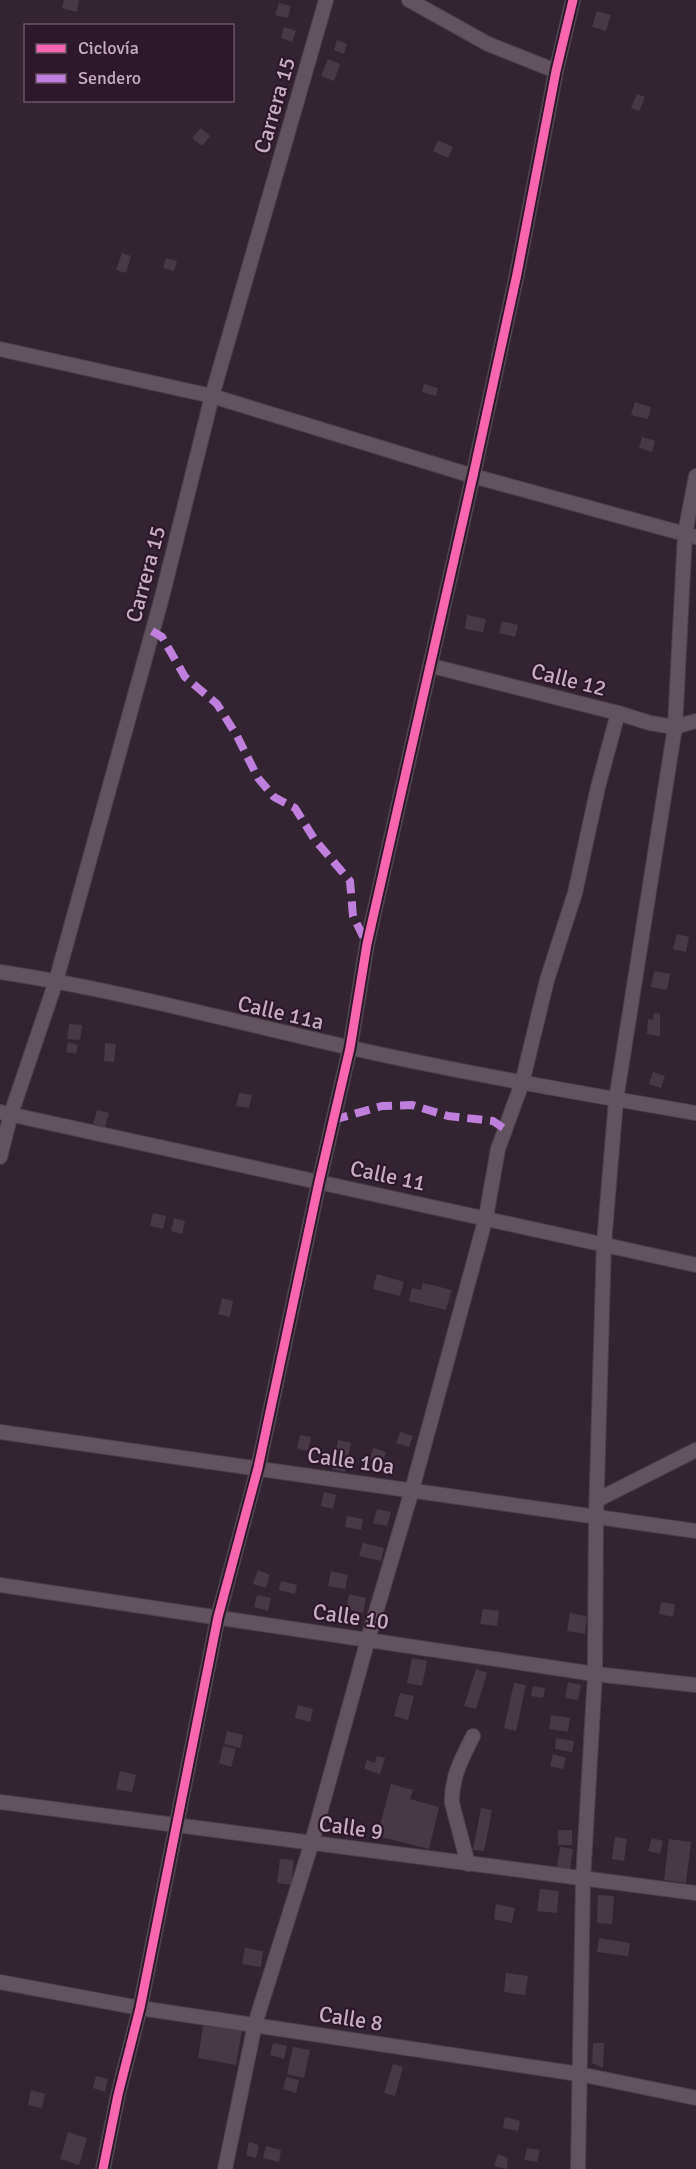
<svg xmlns="http://www.w3.org/2000/svg" width="696" height="2169" viewBox="0 0 696 2169" font-family="Signika,sans-serif">
  <style>
    .building { fill: #473a46 }
    .lines { fill: none; stroke-linecap: round; stroke-linejoin: round }
    .street-casing { stroke: #4c414a; stroke-width: 16 }
    .street { stroke: #62545f; stroke-width: 14 }
    .quiet { stroke: #c07fdc; stroke-width: 8; stroke-dasharray: 15 8; stroke-linecap: butt }
    .cycleway-casing { stroke: #2d182a; stroke-width: 13 }
    .cycleway { stroke: #f766af; stroke-width: 9 }
    .labels { text-anchor: middle; stroke-width: 4.5; stroke-linejoin: round; paint-order: stroke }
    .street-label { font-size: 22px; fill: #c6adc2; stroke: #2d182a }
  </style>
  <rect width="100%" height="100%" fill="#322531"/>
  <g class="building">
    <polygon points="64,0 79,0 77,12 62,8"/>
    <polygon points="279,3 291,6 288,18 275,15"/>
    <polygon points="597,11 611,15 606,31 592,27"/>
    <polygon points="284,27 296,31 292,42 281,38"/>
    <polygon points="337,40 347,44 344,54 334,50"/>
    <polygon points="328,59 340,64 334,81 321,76"/>
    <polygon points="637,94 645,97 639,111 631,108"/>
    <polygon points="201,128 210,136 202,146 192,138"/>
    <polygon points="438,140 453,147 448,158 433,151"/>
    <polygon points="122,253 131,256 126,273 116,270"/>
    <polygon points="166,258 177,261 174,271 163,268"/>
    <polygon points="424,384 438,388 436,396 422,392"/>
    <polygon points="635,402 651,407 648,419 631,415"/>
    <polygon points="642,437 655,441 652,452 639,448"/>
    <polygon points="467,615 486,619 483,632 465,629"/>
    <polygon points="502,621 518,625 515,637 499,633"/>
    <polygon points="677,934 689,937 686,952 673,949"/>
    <polygon points="654,971 670,974 667,990 651,987"/>
    <polygon points="654,1013 660,1014 660,1036 647,1034 648,1019 653,1020"/>
    <polygon points="69,1024 82,1025 80,1040 67,1039"/>
    <polygon points="68,1042 78,1045 76,1054 66,1052"/>
    <polygon points="105,1043 116,1044 114,1062 104,1061"/>
    <polygon points="653,1072 665,1076 661,1088 649,1084"/>
    <polygon points="239,1093 252,1095 249,1108 236,1106"/>
    <polygon points="97,1110 109,1113 105,1127 93,1124"/>
    <polygon points="153,1213 166,1216 163,1229 150,1226"/>
    <polygon points="174,1218 185,1221 182,1234 171,1231"/>
    <polygon points="377,1274 404,1282 400,1296 373,1289"/>
    <polygon points="423,1283 452,1290 446,1310 409,1301 412,1288 421,1290"/>
    <polygon points="222,1298 233,1301 230,1317 218,1314"/>
    <polygon points="400,1432 413,1436 409,1447 396,1443"/>
    <polygon points="300,1435 311,1437 308,1451 297,1449"/>
    <polygon points="338,1440 351,1443 345,1472 332,1469"/>
    <polygon points="373,1448 386,1452 383,1462 370,1459"/>
    <polygon points="324,1492 336,1495 333,1509 321,1506"/>
    <polygon points="377,1509 391,1512 387,1526 373,1523"/>
    <polygon points="347,1516 363,1519 361,1530 345,1527"/>
    <polygon points="363,1543 384,1548 381,1561 359,1556"/>
    <polygon points="258,1570 270,1575 266,1588 253,1584"/>
    <polygon points="331,1571 348,1575 345,1589 328,1586"/>
    <polygon points="281,1581 297,1585 295,1594 279,1590"/>
    <polygon points="349,1594 366,1598 363,1613 346,1609"/>
    <polygon points="257,1595 271,1598 268,1611 254,1607"/>
    <polygon points="661,1602 675,1604 673,1617 659,1614"/>
    <polygon points="483,1609 499,1611 497,1626 480,1624"/>
    <polygon points="570,1613 587,1616 585,1634 567,1631"/>
    <polygon points="412,1658 427,1661 422,1686 407,1683"/>
    <polygon points="476,1669 487,1673 476,1709 464,1706"/>
    <polygon points="568,1682 581,1685 578,1700 565,1698"/>
    <polygon points="514,1683 526,1685 516,1731 504,1728"/>
    <polygon points="533,1686 545,1688 543,1698 531,1696"/>
    <polygon points="400,1693 414,1696 408,1720 394,1716"/>
    <polygon points="298,1705 313,1709 310,1722 295,1718"/>
    <polygon points="551,1715 570,1718 568,1732 549,1729"/>
    <polygon points="227,1731 243,1735 240,1748 224,1744"/>
    <polygon points="556,1738 574,1741 572,1752 555,1749"/>
    <polygon points="223,1746 236,1749 231,1767 219,1763"/>
    <polygon points="553,1754 566,1758 563,1769 550,1766"/>
    <polygon points="377,1756 385,1758 380,1774 364,1769 367,1760 375,1763"/>
    <polygon points="120,1771 136,1775 132,1792 116,1789"/>
    <polygon points="391,1784 413,1790 410,1799 439,1807 429,1849 377,1836"/>
    <polygon points="481,1808 492,1810 484,1851 473,1850"/>
    <rect x="558" y="1830" width="14" height="15"/>
    <polygon points="615,1837 627,1839 624,1861 612,1859"/>
    <polygon points="652,1838 663,1841 660,1854 648,1851"/>
    <polygon points="669,1839 691,1842 686,1883 664,1880"/>
    <polygon points="560,1847 573,1849 570,1869 557,1867"/>
    <polygon points="280,1859 294,1860 291,1885 277,1883"/>
    <polygon points="540,1889 559,1891 557,1913 537,1911"/>
    <polygon points="598,1895 614,1896 612,1924 597,1923"/>
    <polygon points="496,1904 515,1908 512,1923 494,1919"/>
    <polygon points="599,1938 630,1943 628,1956 597,1952"/>
    <polygon points="245,1948 263,1951 261,1967 242,1964"/>
    <polygon points="506,1973 528,1976 525,1995 504,1992"/>
    <polygon points="203,2026 242,2030 236,2065 198,2058"/>
    <polygon points="273,2043 287,2046 284,2059 270,2055"/>
    <polygon points="593,2043 604,2043 603,2068 592,2063"/>
    <polygon points="293,2047 310,2050 304,2078 287,2074"/>
    <polygon points="393,2064 403,2067 395,2096 384,2093"/>
    <polygon points="96,2076 108,2079 105,2092 93,2088"/>
    <polygon points="286,2077 299,2080 296,2093 283,2089"/>
    <polygon points="31,2090 45,2094 42,2108 28,2105"/>
    <polygon points="505,2117 520,2121 518,2131 503,2128"/>
    <polygon points="68,2132 87,2138 79,2165 60,2159"/>
    <polygon points="249,2142 259,2145 256,2158 246,2155"/>
    <polygon points="266,2146 281,2150 279,2162 263,2158"/>
    <polygon points="527,2148 540,2150 537,2162 524,2160"/>
    <polygon points="498,2154 508,2158 507,2169 494,2166"/>
  </g>
  <g class="lines">
    <g class="street-casing">
      <g id="street">
        <polyline points="409,0 488,44 556,71"/>
        <polyline points="0,349 212,396 473,476 696,537"/>
        <polyline points="432,666 618,713 650,723 675,727 696,721"/>
        <path d="M0 972C117 990 232 1021 347 1047 463 1073 579 1093 696 1113"/>
        <polyline points="0,1112 696,1265"/>
        <polyline points="0,1157 11,1114 56,981 162,597 212,396 326,0"/>
        <polyline points="0,1432 696,1531"/>
        <polyline points="597,1500 696,1450"/>
        <polyline points="0,1585 595,1674 696,1685"/>
        <polyline points="0,1802 696,1893"/>
        <path d="M468 1864 452 1803C451 1778 462 1758 473 1736"/>
        <polyline points="0,1982 140,2008 579,2074 696,2098"/>
        <polyline points="103,2169 118,2095 140,2008 218,1617 258,1468 319,1182 350,1048 367,944 473,476 517,274 556,71 573,0"/>
        <polyline points="225,2169 255,2024 312,1842 368,1639 412,1490 486,1217 498,1149 522,1083 547,980 575,893 598,787 618,713"/>
        <polyline points="578,2169 583,1880 595,1674 596,1518 604,1243 616,1100 675,727 685,534 696,476"/>
      </g>
    </g>
    <use href="#street" class="street"/>
    <g class="quiet">
      <polyline points="152,631 162,637 185,677 217,704 237,736 258,778 274,797 295,808 315,840 350,881 353,916 367,944"/>
      <polyline points="333,1120 382,1106 412,1105 448,1116 493,1121 505,1129"/>
    </g>
    <g class="cycleway-casing">
      <polyline id="cycleway" points="103,2169 118,2095 140,2008 218,1617 258,1468 319,1182 350,1048 367,944 473,476 517,274 556,71 573,0"/>
    </g>
    <use href="#cycleway" class="cycleway"/>
  </g>
  <g class="labels">
    <g class="street-label">
      <text transform="translate(274 105) rotate(-74)" y="8">Carrera 15</text>
      <text transform="translate(145 574) rotate(-75)" y="8">Carrera 15</text>
      <text transform="translate(569 679) rotate(14)" y="8">Calle 12</text>
      <text transform="translate(281 1012) rotate(13)" y="8">Calle 11a</text>
      <text transform="translate(388 1175) rotate(12)" y="8">Calle 11</text>
      <text transform="translate(351 1460) rotate(8)" y="8">Calle 10a</text>
      <text transform="translate(351 1616) rotate(8)" y="8">Calle 10</text>
      <text transform="translate(351 1827) rotate(8)" y="8">Calle 9</text>
      <text transform="translate(351 2018) rotate(9)" y="8">Calle 8</text>
    </g>
  </g>
  <rect x="24" y="24" width="210" height="78" fill="#2d182a" stroke="#6a5467" stroke-width="1.5"/>
  <rect x="36" y="44" width="30" height="9" fill="#f766af" stroke="#6a5467" stroke-width="1.5"/>
  <text x="78" y="54" font-size="18" fill="#c6adc2">Ciclovía</text>
  <rect x="36" y="74" width="30" height="9" fill="#c07fdc" stroke="#6a5467" stroke-width="1.5"/>
  <text x="78" y="84" font-size="18" fill="#c6adc2">Sendero</text>
</svg>
